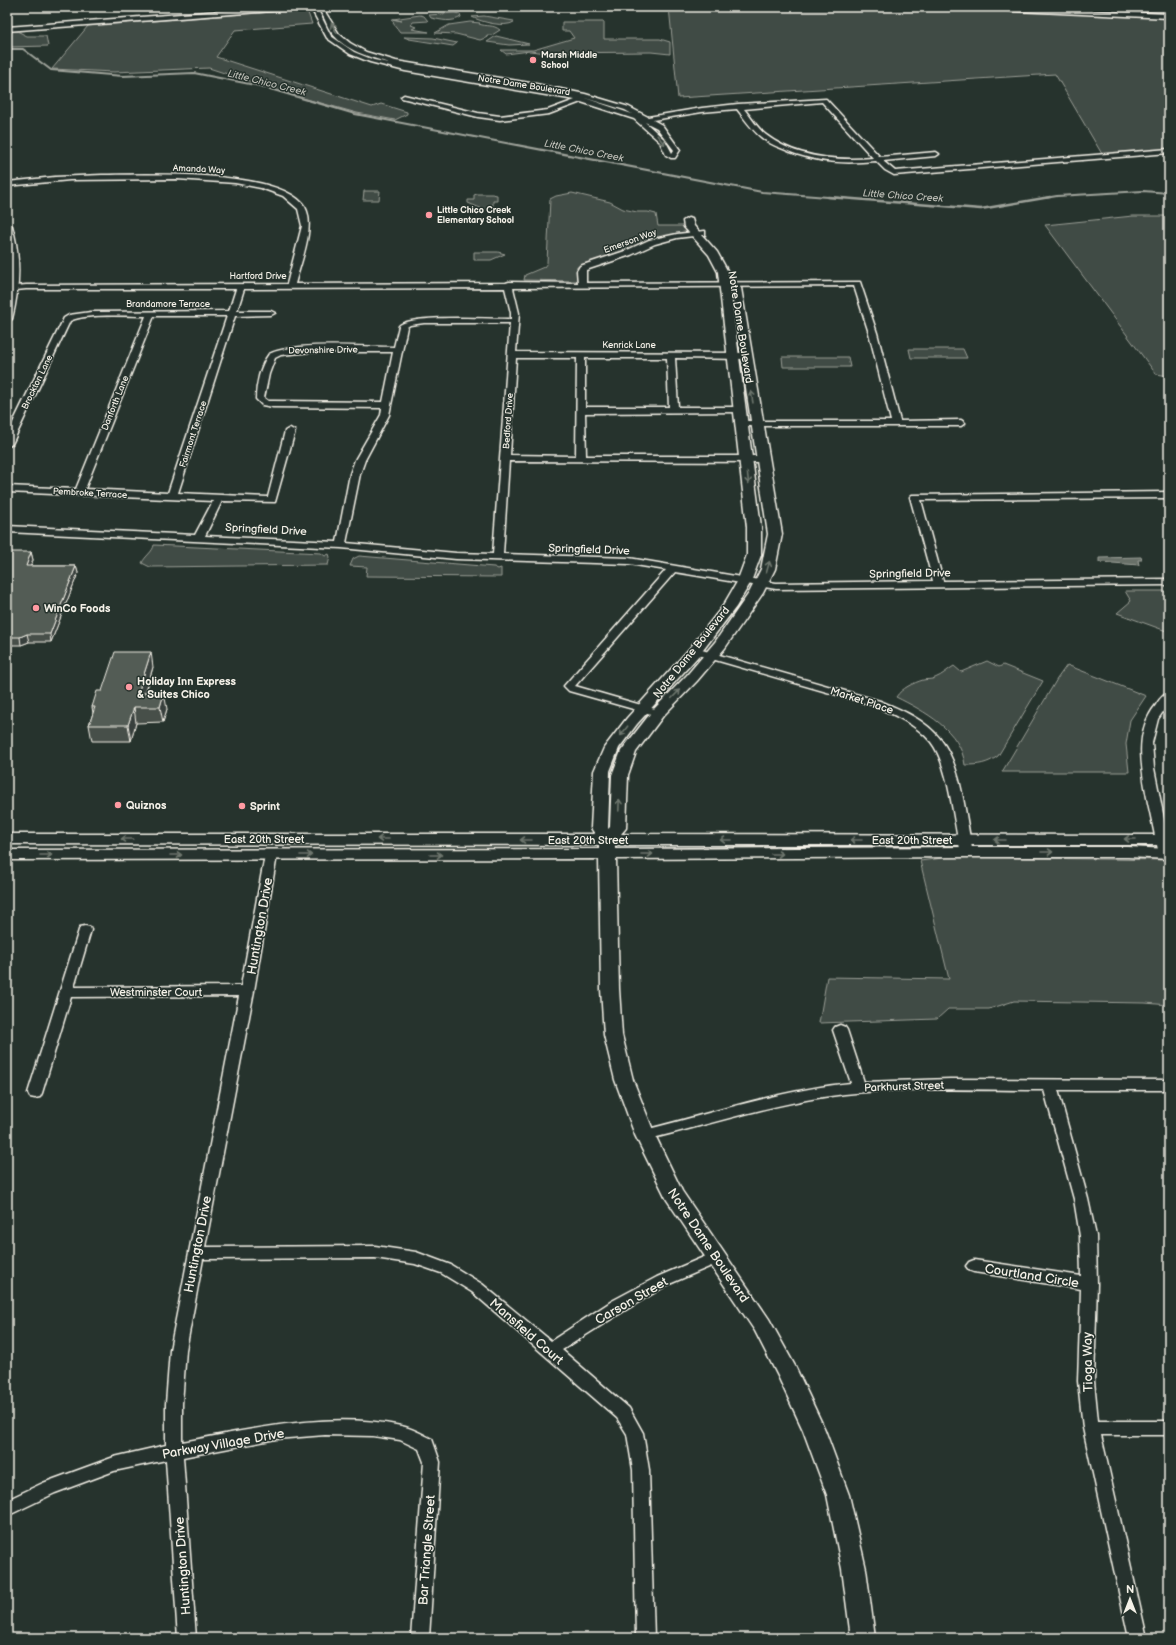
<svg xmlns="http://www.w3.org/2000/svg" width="1176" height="1645" viewBox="0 0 1176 1645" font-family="'Balsamiq Sans',sans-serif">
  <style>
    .green { fill: #414b45; stroke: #9a9e96 }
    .water { fill: #676f68; stroke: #9fa39b }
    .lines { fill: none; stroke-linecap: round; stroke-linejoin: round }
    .stream-far1 { stroke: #9fa39b; stroke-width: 2 }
    .stream { stroke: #9fa39b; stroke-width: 2.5 }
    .street-casing { stroke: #f4f1e8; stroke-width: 3 }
    .secondary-casing { stroke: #f4f1e8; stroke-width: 3 }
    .street { fill: #26332d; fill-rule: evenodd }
    .secondary { fill: #26332d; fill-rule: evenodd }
    .wall { fill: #474f49; stroke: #f4f1e8 }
    .shaded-wall { fill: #39403c; stroke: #f4f1e8 }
    .building { fill: #525c55; stroke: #f4f1e8 }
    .oneway { stroke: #6e766e }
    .poi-dot { fill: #ff9aa2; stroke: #26332d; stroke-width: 1.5 }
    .labels { text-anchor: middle; stroke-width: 3; stroke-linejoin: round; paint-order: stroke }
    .far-poi-label { font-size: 9px; font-weight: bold; fill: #f4f1e8; stroke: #26332d; text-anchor: start }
    .far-street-label { font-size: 9px; fill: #f4f1e8; stroke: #26332d }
    .far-water-label { font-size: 10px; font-style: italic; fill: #bcbdb5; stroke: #26332d }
    .street-label { font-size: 11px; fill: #f4f1e8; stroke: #26332d }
    .poi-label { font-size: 11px; font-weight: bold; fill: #f4f1e8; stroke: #26332d; text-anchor: start }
    .near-street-label { font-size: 13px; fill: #f4f1e8; stroke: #26332d }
  </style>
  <rect width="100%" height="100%" fill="#26332d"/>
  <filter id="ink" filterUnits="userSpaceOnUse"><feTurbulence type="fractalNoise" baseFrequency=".025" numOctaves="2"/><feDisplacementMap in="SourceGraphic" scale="8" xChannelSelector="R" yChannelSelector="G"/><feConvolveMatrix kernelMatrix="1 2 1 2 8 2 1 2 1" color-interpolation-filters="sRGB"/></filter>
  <g filter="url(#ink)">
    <g class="green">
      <polygon points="669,7 910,7 1169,18 1169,149 1102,154 1055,74 678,98"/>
      <polygon points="1025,7 1169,7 1169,13"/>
      <polygon points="299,10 308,13 312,24 235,30 216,57 372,107 381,104 407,112 407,114 395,120 357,113 292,95 209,68 114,72 52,69 88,26"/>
      <path d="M454 13 460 14 461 17C451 23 442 20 431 18L429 15Z"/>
      <polygon points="420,15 424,16 428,21 413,22 411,25 416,27 412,29 429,32 400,32 393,23 394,22 391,20 392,19 402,21 393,19"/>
      <path d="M484 16 514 21V22C505 28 481 22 472 17Z"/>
      <path d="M470 22 480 23 479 24C487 27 493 24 500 30L492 35H487L486 36 488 37 480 40 456 34 435 33 449 25Z"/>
      <polygon points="562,22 604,22 604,39 660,39 670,42 670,54 651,52 547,53 530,51 506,54 501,50 533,50 574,38 569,31 562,31"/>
      <polygon points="7,31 17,31 27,36 46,36 48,46 7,47"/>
      <polygon points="496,36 529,44 509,45 487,42"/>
      <polygon points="404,37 433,38 457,43 453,46 409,39"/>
      <polygon points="364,191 380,191 379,200 363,200"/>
      <polygon points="572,193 610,202 623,209 637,212 648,212 656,214 658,226 685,226 689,232 577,267 577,281 524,280 525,275 544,267 547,263 550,199 556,196"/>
      <polygon points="477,194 492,194 497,195 497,201 493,201 493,207 485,210 468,203 468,200 474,200 474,195"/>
      <polygon points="1133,216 1169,216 1169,376 1156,374 1045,225"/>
      <polygon points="474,252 498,252 505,254 491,260 474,260"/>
      <polygon points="909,349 963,349 967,358 911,358"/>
      <polygon points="782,357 848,357 850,367 783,367"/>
      <path d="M154 545 321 553 325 556 329 554 330 557 328 565 150 567 142 563C145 556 153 552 154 545Z"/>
      <polygon points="359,556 494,567 498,569 501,568 501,577 366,576 367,567 350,566 353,559"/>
      <polygon points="1125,591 1169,591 1169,632 1117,613 1131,601"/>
      <path d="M987 661 999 667 1003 665 1043 681 998 756C987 764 978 765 965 765 961 730 924 711 896 697 902 688 913 683 923 680 927 679 931 680 935 678 943 675 947 670 954 666L961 672Z"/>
      <polygon points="1067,665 1146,696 1130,720 1126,744 1129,772 1002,772 1057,679"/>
      <polygon points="950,857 1169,860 1169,1005 1145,1003 1014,1001 989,1009 948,1009 937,1019 819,1023 827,977 949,979 920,861"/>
    </g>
    <polygon class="water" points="1141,557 1142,560 1138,560 1139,565 1099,562 1099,558"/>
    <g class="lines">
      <g class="stream-far1">
        <polyline points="7,49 23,49 51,70 123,76 194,73 260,86 355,114 762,192 841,198"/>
        <polyline points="1045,198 1057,196 1143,191 1169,193"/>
      </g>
      <polyline class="stream" points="828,197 981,209 1050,197"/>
      <g class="street-casing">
        <g id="street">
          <polygon points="276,7 302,7 299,9 7,31 7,27"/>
          <path d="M314 7H322L339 34 350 43 366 52 396 61 536 84 585 94 629 107 648 117 702 108 738 104 826 99 880 157 936 152 939 154 936 156 883 161 895 171 1169 149V153L894 175 885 170 876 161C844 164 819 163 788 151 779 147 769 144 761 137 752 130 744 118 737 109L702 112 653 120 662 125 680 150 675 158H671L666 155 660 142 634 119 581 102 549 114 500 120 478 117 402 98 401 97 404 95 478 113 500 116 548 110 575 100 405 71 370 62 350 54 327 38 312 10ZM318 10C325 15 326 26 332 33 346 51 369 57 390 63L374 60 354 52 331 36ZM585 98 625 110 632 114ZM822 102 873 158C836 161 796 158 766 135 757 128 751 117 744 109ZM645 122 657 128 674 150 672 153 665 140Z"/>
          <polygon points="968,7 1010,7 1169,14 1169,18 971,9"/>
          <path d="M102 175C145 175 280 168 305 207 316 226 300 264 295 284L506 283 509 282 578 283 577 271 580 266 625 251 649 240 677 234 705 231V235H702L677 238 655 244 631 255 586 270V283L860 282 877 333 900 421 961 420 965 423 961 426H738L737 424 741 421H891L869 333 854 286 513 288 519 313 516 352 745 353 749 356 745 359 675 358 678 407H740L744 410 743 412 585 413 586 456H762L767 459 762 462 509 461 503 554 629 558 776 583 933 581 910 497 912 495 1169 492V498L921 500 943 581 1169 579V585L776 589 675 572 575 686 662 711 664 713 662 715 658 716 569 691 564 686 666 570 629 564 456 559 341 548 7 532V526L195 535 213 501 7 492V486L76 489 146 316C128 316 85 313 70 321L12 444 7 447V435L64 318 69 315 91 312 229 311 236 289H26L7 291V287L26 285 287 284 302 226 298 209 283 196 261 188 235 183 177 179 70 180 7 186V182L55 177ZM505 288 511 313V319C491 319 410 314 399 326L394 347C362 347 298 341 269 354 260 366 256 385 256 399L262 405 273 407 382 408 381 415 355 460 350 474 337 542 205 536 222 501 275 502 295 431 290 428 285 431 268 497 178 493 235 316 271 315 275 313 271 311H237L244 289ZM154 316H227L168 493 85 489ZM424 323H510L493 554 456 553 346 543 360 474 365 460 389 415 407 327 410 325ZM311 352H393L383 402 273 401H268L264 398 269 374 275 358 281 355ZM516 358H577L576 456 510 455ZM585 358H667L669 407H585Z"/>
          <path d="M695 648 880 701C902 710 926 720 941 740 962 767 965 815 972 848L970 851H962L960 848C953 819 949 765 931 742 916 724 893 714 872 705L691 653 690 651Z"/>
          <path d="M1169 693V703L1158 719 1152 743 1154 768 1169 844V857H1161L1159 854C1155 837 1152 820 1148 803 1142 770 1133 733 1156 705 1159 700 1163 694 1169 693Z"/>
          <path d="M271 851 275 852 277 855 254 991 205 1247 375 1246 416 1252 451 1265 482 1284 551 1341 612 1301 657 1277 713 1253 718 1251 723 1253 726 1257 723 1261 667 1285 624 1311 562 1350 629 1408 643 1433 649 1470 654 1638H636L633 1470 627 1434 617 1418 472 1292 441 1273 415 1264 375 1258 203 1259 186 1350 182 1404V1442C253 1429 329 1411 401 1426 412 1428 422 1434 432 1439L440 1462 429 1638H411L424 1462 419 1449 400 1440 373 1436 325 1435 276 1439 183 1457 196 1638H178L166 1460 114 1471 55 1493 7 1516V1500L43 1483 114 1457 166 1445V1404L170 1350 239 996 71 997 42 1093 40 1097 35 1098 30 1097 28 1093 79 930 80 927 85 926 90 927 91 930 74 987 241 986 265 855 267 852Z"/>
          <path d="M840 1025 845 1027 847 1030 864 1082 950 1079 1169 1080V1090H1058L1088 1199 1096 1236 1097 1284 1094 1381 1098 1421H1169V1435H1101L1147 1638H1129L1083 1428 1078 1381 1081 1289 974 1272 969 1270 966 1266 969 1262 974 1260 1081 1276 1080 1236 1074 1199 1044 1090C978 1090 911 1087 845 1094 777 1102 711 1124 645 1140L640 1139 638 1135 640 1131 645 1130C713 1113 781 1090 851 1083L833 1030 835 1027Z"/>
        </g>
      </g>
      <g class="secondary-casing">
        <g id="secondary">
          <polygon points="688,218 692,219 694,226 717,252 728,272 761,527 761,555 751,582 736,607 700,654 637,724 619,748 610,771 608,829 610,827 612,775 621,751 653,710 687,675 715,642 749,593 761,569 768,534 731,288 736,285 741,288 782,534 775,569 763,593 725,648 697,681 663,716 636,752 628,775 626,828 621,834 1169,835 1169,845 615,845 615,849 967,847 1128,847 1169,849 1169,859 1128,857 967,857 616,859 619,989 622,1035 633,1080 655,1135 682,1191 769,1319 795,1366 825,1430 849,1495 866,1569 875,1638 851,1638 842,1569 827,1495 803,1430 778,1376 755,1331 667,1200 635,1135 615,1080 604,1035 601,989 599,859 7,860 7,850 599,849 599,845 7,844 7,834 595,834 591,828 594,771 604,748 627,718 690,648 723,606 737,582 747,555 747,527 718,272 709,255 684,227 683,221"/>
          <path d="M7 223 12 226C21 257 20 287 12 319L7 322 9 272Z"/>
        </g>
      </g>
      <use href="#street" class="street"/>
      <use href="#secondary" class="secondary"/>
    </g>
    <g class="wall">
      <polygon points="31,552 33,560 31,566 76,566 78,573 51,642 29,642 21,645 7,645 7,558"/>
      <polygon points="153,667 146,693 167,709 163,722 136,723 131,741 92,741 89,725 93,713 92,707 102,691"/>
    </g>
    <g class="shaded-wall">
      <polygon points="31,552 33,560 28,573 26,566"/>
      <polygon points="76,566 78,573 51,642 50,634"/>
      <polygon points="27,634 29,642 21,645 20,637"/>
      <polygon points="151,652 153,667 141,707 138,693"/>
      <polygon points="164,693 167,709 163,722 160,707"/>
      <polygon points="134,707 136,723 131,741 128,725"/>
    </g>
    <g class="building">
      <polygon points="10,552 31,552 26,566 76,566 50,634 27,634 20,637 7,637 7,558"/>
      <polygon points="115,652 151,652 138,693 164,693 160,707 134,707 128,725 89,725 95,707 92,707 97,691 102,691"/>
    </g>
    <defs><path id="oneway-shaft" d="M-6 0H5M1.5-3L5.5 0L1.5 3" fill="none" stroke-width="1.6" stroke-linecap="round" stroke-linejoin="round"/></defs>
    <g class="oneway">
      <use href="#oneway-shaft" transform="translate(334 28) rotate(-118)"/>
      <use href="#oneway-shaft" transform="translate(661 140) rotate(51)"/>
      <use href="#oneway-shaft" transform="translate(752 397) rotate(-99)"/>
      <use href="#oneway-shaft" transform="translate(748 478) rotate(83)"/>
      <use href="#oneway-shaft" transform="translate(768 567) rotate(-74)"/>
      <use href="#oneway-shaft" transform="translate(676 694) rotate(-46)"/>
      <use href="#oneway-shaft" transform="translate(624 731) rotate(127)"/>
      <use href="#oneway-shaft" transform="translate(619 805) rotate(-88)"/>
      <use href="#oneway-shaft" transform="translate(127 839) rotate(180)"/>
      <use href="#oneway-shaft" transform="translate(383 839) rotate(180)"/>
      <use href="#oneway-shaft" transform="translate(1130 839) rotate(180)"/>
      <use href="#oneway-shaft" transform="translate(526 840) rotate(180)"/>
      <use href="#oneway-shaft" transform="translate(726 840) rotate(180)"/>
      <use href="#oneway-shaft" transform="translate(856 840) rotate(180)"/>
      <use href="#oneway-shaft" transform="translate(1000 840) rotate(180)"/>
      <use href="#oneway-shaft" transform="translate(1047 852)"/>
      <use href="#oneway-shaft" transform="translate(647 854)"/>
      <use href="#oneway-shaft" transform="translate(777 854)"/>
      <use href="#oneway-shaft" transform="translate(46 855)"/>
      <use href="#oneway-shaft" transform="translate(176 855)"/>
      <use href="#oneway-shaft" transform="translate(306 855)"/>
      <use href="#oneway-shaft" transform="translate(436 855)"/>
    </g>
  </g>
  <g class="poi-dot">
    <circle cx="533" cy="60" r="4"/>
    <circle cx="429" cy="215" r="4"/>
    <circle cx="36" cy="608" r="4"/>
    <circle cx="129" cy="687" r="4"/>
    <circle cx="118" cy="805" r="4"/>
    <circle cx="242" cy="806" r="4"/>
  </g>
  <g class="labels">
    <g class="far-poi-label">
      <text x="541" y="58">Marsh Middle<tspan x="541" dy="10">School</tspan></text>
      <text x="437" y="213">Little Chico Creek<tspan x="437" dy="10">Elementary School</tspan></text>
    </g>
    <g class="far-street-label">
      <text transform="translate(524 85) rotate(9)" y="3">Notre Dame Boulevard</text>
      <text transform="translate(199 169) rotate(3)" y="3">Amanda Way</text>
      <text transform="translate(630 241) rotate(-20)" y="3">Emerson Way</text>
      <text x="258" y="279">Hartford Drive</text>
      <text x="168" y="307">Brandamore Terrace</text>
      <text x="629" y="348">Kenrick Lane</text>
      <text transform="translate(323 350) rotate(-1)" y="3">Devonshire Drive</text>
      <text transform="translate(37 382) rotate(-64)" y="3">Brockton Lane</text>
      <text transform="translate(115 403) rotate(-68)" y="3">Danforth Lane</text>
      <text transform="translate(508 421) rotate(-86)" y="3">Bedford Drive</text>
      <text transform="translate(193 434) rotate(-72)" y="3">Fairmont Terrace</text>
      <text transform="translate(90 493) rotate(3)" y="3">Pembroke Terrace</text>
    </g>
    <g class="far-water-label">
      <text transform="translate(267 82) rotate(14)" y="4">Little Chico Creek</text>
      <text transform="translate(584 150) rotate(11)" y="4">Little Chico Creek</text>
      <text transform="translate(903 195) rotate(4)" y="4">Little Chico Creek</text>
    </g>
    <g class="street-label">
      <text transform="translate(741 327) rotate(81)" y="4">Notre Dame Boulevard</text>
      <text transform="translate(266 529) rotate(3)" y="4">Springfield Drive</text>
      <text transform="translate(589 549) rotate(2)" y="4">Springfield Drive</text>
      <text transform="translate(910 573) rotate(-1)" y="4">Springfield Drive</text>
      <text transform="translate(691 652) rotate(-51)" y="4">Notre Dame Boulevard</text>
      <text transform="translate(862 700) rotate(18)" y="4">Market Place</text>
      <text x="264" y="843">East 20th Street</text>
      <text x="588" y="844">East 20th Street</text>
      <text x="912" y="844">East 20th Street</text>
      <text x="156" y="996">Westminster Court</text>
      <text transform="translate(904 1086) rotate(-2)" y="4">Parkhurst Street</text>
    </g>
    <g class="poi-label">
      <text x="44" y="612">WinCo Foods</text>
      <text x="137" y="685">Holiday Inn Express<tspan x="137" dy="13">&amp; Suites Chico</tspan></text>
      <text x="126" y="809">Quiznos</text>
      <text x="250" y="810">Sprint</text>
    </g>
    <g class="near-street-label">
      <text transform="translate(259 926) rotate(-80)" y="5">Huntington Drive</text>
      <text transform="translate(197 1244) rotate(-79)" y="5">Huntington Drive</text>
      <text transform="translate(709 1245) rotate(56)" y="5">Notre Dame Boulevard</text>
      <text transform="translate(1032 1275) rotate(9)" y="5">Courtland Circle</text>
      <text transform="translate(631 1300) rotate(-30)" y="5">Carson Street</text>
      <text transform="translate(527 1331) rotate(41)" y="5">Mansfield Court</text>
      <text transform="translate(1087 1362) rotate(-91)" y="5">Tioga Way</text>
      <text transform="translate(223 1443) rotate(-10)" y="5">Parkway Village Drive</text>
      <text transform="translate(426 1550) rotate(-86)" y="5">Bar Triangle Street</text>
      <text transform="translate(182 1566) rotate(-94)" y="5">Huntington Drive</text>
    </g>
  </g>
  <rect width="1176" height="1645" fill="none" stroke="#26332d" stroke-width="24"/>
  <rect x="12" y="12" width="1152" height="1621" fill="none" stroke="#f4f1e8" stroke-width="1.5" filter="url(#ink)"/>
  <g transform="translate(1130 1599)" stroke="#26332d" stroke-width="3" paint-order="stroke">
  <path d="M0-3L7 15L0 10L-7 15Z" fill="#f4f1e8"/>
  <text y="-6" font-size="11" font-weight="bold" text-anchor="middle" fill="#f4f1e8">N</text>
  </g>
</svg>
